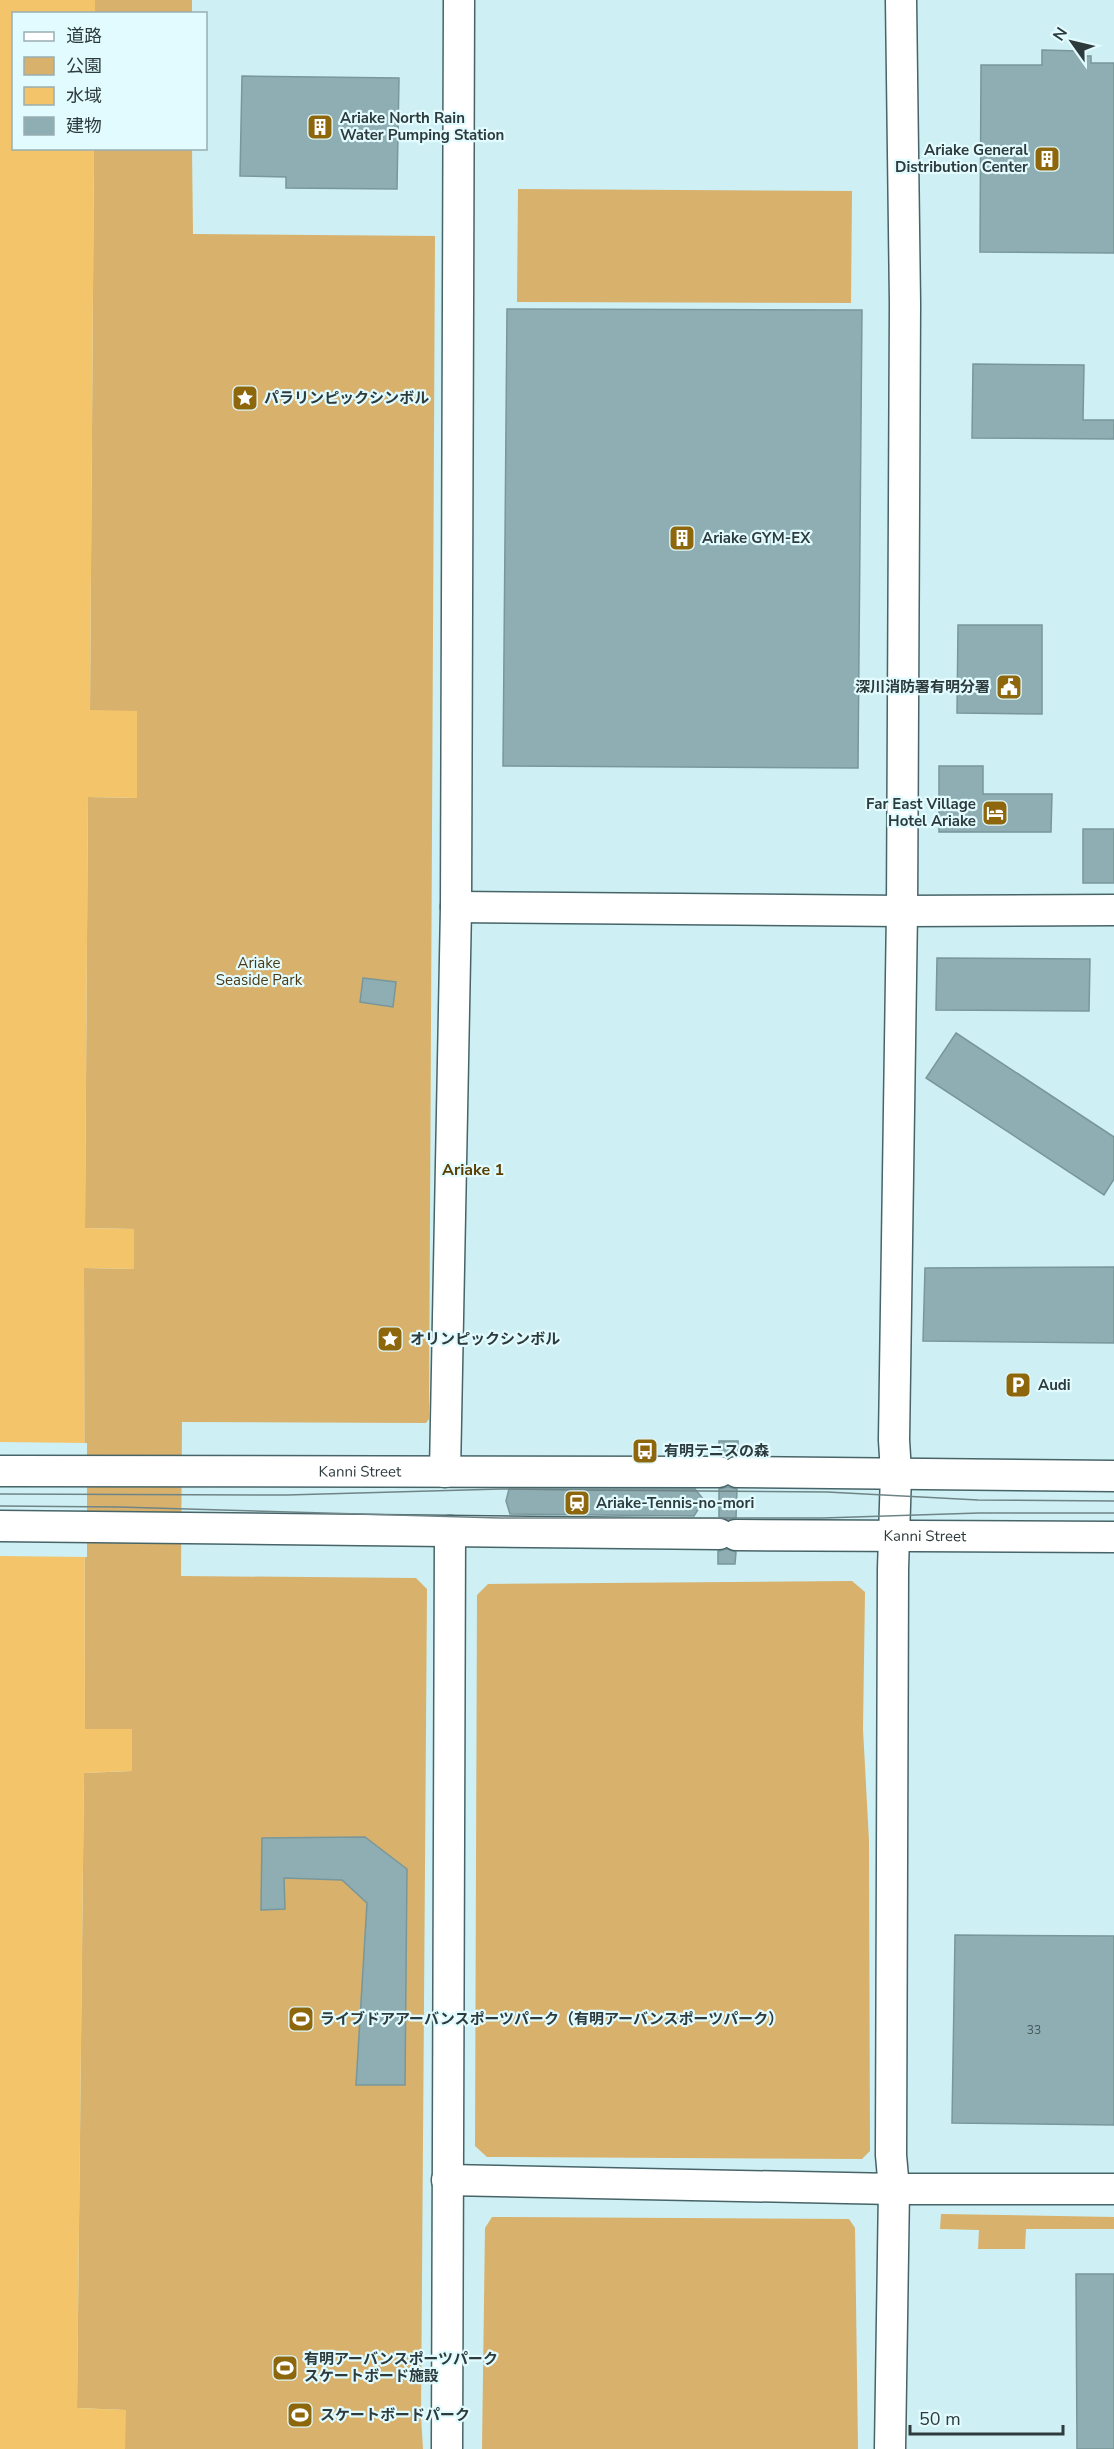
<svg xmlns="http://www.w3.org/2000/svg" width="1114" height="2449" viewBox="0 0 1114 2449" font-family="'Nunito Sans','Noto Sans JP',sans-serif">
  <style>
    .green { fill: #d8b16c }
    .water { fill: #f4c46b }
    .pier { fill: #ceeff3 }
    .building { fill: #8faeb3; stroke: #78979b; stroke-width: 1.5 }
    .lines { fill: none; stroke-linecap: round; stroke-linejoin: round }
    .secondary-casing { stroke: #476468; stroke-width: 33 }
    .secondary { stroke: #fff; stroke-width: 30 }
    .tram { stroke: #6f8486; stroke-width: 1.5 }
    .labels { text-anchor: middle; stroke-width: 4.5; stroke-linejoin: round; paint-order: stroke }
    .number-label { font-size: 12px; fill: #46585a }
    .poi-label { font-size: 15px; font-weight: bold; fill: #2e3b3c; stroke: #e1fbff; text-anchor: start }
    .park-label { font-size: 15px; fill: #4c3812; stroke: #e1fbff }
    .street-label { font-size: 15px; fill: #2e3b3c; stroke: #e1fbff }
    .neighbourhood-label { font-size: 16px; font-weight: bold; fill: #5a3f00; stroke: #e1fbff }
  </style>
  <rect width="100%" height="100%" fill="#ceeff3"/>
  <g class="green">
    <rect x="95" y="0" width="97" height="13"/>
    <polygon points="94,149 192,149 193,234 435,236 429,1419 426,1423 182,1422 181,1576 416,1578 427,1589 421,2416 423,2449 125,2449 125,2410 77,2408 84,1773 132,1771 131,1729 85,1729 84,1268 134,1269 133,1229 85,1228 88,797 137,798 90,710"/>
    <polygon points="518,189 852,191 851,303 517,302"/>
    <polygon points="852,1581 865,1592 863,1729 869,1841 870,2151 862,2159 487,2157 475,2146 477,1595 488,1584"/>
    <polygon points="941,2214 1114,2217 1114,2229 1026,2229 1025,2249 978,2249 979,2230 940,2229"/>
    <polygon points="492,2217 849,2219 855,2228 858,2449 482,2449 485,2228"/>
  </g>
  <polygon class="water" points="0,0 95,0 95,13 14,14 14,148 94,149 90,710 137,711 137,798 88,797 85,1228 134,1229 134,1269 84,1268 85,1729 132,1729 132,1771 84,1773 77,2408 126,2410 125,2449 0,2449"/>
  <polygon class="pier" points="0,1442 87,1443 87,1557 0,1556"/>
  <g class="building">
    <polygon points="1042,50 1078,51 1078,56 1091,56 1091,63 1114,63 1114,253 980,252 981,65 1042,65"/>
    <polygon points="242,76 399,78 397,189 286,188 286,177 240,176"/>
    <polygon points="507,309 862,310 858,768 503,766"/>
    <polygon points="973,364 1084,365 1083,420 1114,420 1114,439 972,438"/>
    <polygon points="958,625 1042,625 1042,714 957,713"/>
    <polygon points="939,766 983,766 983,794 1052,794 1051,832 939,832"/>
    <rect x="1083" y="829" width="31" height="54"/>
    <polygon points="937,958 1090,959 1089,1011 936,1010"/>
    <polygon points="363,978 396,982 393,1007 360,1002"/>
    <polygon points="956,1033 1114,1137 1114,1179 1104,1195 926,1078"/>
    <polygon points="1114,1267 1114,1343 923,1341 925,1268"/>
    <polygon points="719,1441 738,1441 738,1455 728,1457 719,1455"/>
    <polygon points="728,1487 737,1489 736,1518 728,1520 719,1517 719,1489"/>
    <polygon points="509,1489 695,1489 704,1500 694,1516 510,1514 506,1501"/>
    <polygon points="727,1549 736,1552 735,1564 718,1564 718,1551"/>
    <polygon points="365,1837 407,1869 405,2085 356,2085 367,1903 342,1880 284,1878 285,1909 261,1910 262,1838"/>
    <polygon points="955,1935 1114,1936 1114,2125 952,2123"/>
    <polygon points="1076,2274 1114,2274 1114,2449 1077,2449"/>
  </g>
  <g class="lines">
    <g class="secondary-casing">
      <g id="secondary">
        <polyline points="456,907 902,911 1114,910"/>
        <path id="s1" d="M0 1471 719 1472"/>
        <polyline points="445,1472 456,907 459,0"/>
        <polyline points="737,1472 1114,1476"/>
        <polyline points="0,1526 719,1534"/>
        <path id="s2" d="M736 1535 1114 1537"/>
        <polyline points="447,2180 894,2189 1114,2189"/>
        <polyline points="447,2449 450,1531"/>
        <polyline points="890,2449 894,2189 891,2155 893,1569 896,1473 894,1440 902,911 905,304 901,0"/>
      </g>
    </g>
    <use href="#secondary" class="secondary"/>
    <g class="tram">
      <polyline points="0,1494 287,1495 501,1489 576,1490 827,1492 978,1500 1114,1501"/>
      <polyline points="0,1506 119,1507 500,1518 823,1518 979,1513 1114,1513"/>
    </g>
  </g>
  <defs>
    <g id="building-square" transform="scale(1.35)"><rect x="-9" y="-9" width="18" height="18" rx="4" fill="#8e670c" stroke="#e1fbff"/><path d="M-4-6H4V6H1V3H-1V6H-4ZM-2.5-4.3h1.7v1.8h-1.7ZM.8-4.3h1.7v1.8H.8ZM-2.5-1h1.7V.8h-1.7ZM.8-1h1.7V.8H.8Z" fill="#fff"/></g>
    <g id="sight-square" transform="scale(1.35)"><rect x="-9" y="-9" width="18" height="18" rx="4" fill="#8e670c" stroke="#e1fbff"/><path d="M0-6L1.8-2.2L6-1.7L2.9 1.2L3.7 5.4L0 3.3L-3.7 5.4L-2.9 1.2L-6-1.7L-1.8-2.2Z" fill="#fff"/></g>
    <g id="civic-square" transform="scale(1.35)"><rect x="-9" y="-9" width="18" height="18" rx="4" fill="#8e670c" stroke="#e1fbff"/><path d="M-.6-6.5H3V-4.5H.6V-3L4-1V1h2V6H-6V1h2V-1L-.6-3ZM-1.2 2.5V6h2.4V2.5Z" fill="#fff"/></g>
    <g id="hotel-square" transform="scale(1.35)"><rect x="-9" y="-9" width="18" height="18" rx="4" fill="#8e670c" stroke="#e1fbff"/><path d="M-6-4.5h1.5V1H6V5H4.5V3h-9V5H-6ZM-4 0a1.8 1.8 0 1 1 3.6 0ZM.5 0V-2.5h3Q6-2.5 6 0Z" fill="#fff"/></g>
    <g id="parking-square" transform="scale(1.35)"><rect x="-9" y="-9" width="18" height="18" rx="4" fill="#8e670c" stroke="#e1fbff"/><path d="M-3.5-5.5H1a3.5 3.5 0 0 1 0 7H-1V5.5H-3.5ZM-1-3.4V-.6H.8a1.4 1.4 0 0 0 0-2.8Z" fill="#fff"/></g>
    <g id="bus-square" transform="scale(1.35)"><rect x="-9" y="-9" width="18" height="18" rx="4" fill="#8e670c" stroke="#e1fbff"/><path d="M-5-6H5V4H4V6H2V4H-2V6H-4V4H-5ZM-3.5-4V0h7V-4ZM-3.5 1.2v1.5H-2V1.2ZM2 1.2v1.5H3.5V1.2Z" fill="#fff"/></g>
    <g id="station-square" transform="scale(1.35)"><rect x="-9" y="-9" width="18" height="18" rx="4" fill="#8e670c" stroke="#e1fbff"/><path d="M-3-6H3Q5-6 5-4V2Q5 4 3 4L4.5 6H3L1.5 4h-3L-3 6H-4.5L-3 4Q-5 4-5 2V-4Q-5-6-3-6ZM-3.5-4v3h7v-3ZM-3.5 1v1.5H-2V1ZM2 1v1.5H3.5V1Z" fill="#fff"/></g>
    <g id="stadium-square" transform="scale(1.35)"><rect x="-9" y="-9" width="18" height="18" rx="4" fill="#8e670c" stroke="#e1fbff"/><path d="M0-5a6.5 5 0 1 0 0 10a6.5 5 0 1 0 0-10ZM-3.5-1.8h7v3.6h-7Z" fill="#fff"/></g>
  </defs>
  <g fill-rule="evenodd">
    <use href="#building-square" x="320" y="127"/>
    <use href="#building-square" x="1047" y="159"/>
    <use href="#sight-square" x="245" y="398"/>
    <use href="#building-square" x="682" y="538"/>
    <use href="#civic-square" x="1009" y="687"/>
    <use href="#hotel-square" x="995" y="813"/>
    <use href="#sight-square" x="390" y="1339"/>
    <use href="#parking-square" x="1018" y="1385"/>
    <use href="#bus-square" x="645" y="1451"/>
    <use href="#station-square" x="577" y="1503"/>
    <use href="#stadium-square" x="301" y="2019"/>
    <use href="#stadium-square" x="285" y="2368"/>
    <use href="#stadium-square" x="300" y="2415"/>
  </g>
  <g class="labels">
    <g class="number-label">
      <text x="1034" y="2034">33</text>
    </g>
    <g class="poi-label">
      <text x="340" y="123">Ariake North Rain<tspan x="340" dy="17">Water Pumping Station</tspan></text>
      <text x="1028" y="155" text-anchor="end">Ariake General<tspan x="1028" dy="17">Distribution Center</tspan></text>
      <text x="264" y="403">パラリンピックシンボル</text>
      <text x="702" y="543">Ariake GYM-EX</text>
      <text x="990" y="692" text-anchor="end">深川消防署有明分署</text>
      <text x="976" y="809" text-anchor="end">Far East Village<tspan x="976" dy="17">Hotel Ariake</tspan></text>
      <text x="410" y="1344">オリンピックシンボル</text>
      <text x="1038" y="1390">Audi</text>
      <text x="664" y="1456">有明テニスの森</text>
      <text x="596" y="1508">Ariake-Tennis-no-mori</text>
      <text x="320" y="2024">ライブドアアーバンスポーツパーク（有明アーバンスポーツパーク）</text>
      <text x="304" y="2364">有明アーバンスポーツパーク<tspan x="304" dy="17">スケートボード施設</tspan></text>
      <text x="320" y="2420">スケートボードパーク</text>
    </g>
    <g class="park-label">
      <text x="259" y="968">Ariake<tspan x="259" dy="17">Seaside Park</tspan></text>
    </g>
    <g class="street-label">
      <text dy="5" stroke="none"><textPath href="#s1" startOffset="360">Kanni Street</textPath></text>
      <text dy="5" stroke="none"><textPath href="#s2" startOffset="189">Kanni Street</textPath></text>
    </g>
    <g class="neighbourhood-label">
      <text x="473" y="1175">Ariake 1</text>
    </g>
  </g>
  <rect x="12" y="12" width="195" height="138" fill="#e1fbff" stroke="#99aeb1" stroke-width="1.5"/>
  <rect x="24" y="32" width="30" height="9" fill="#ffffff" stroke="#99aeb1" stroke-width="1.5"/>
  <text x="66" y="42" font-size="18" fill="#2e3b3c">道路</text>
  <rect x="24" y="57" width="30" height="18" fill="#d8b16c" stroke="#99aeb1" stroke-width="1.5"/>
  <text x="66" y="72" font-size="18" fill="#2e3b3c">公園</text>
  <rect x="24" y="87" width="30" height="18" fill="#f4c46b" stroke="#99aeb1" stroke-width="1.5"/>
  <text x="66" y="102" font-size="18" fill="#2e3b3c">水域</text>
  <rect x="24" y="117" width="30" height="18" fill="#8faeb3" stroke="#99aeb1" stroke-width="1.5"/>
  <text x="66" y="132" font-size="18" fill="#2e3b3c">建物</text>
  <g transform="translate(1072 42) rotate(304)" stroke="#e1fbff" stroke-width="4.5" paint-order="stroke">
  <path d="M0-4.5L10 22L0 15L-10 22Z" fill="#2e3b3c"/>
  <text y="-9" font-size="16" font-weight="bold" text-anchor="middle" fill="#2e3b3c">N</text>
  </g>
  <path d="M910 2425v9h153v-9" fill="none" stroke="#2e3b3c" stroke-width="3"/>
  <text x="919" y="2425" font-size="18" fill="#2e3b3c" stroke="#e1fbff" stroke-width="4.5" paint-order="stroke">50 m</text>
</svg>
